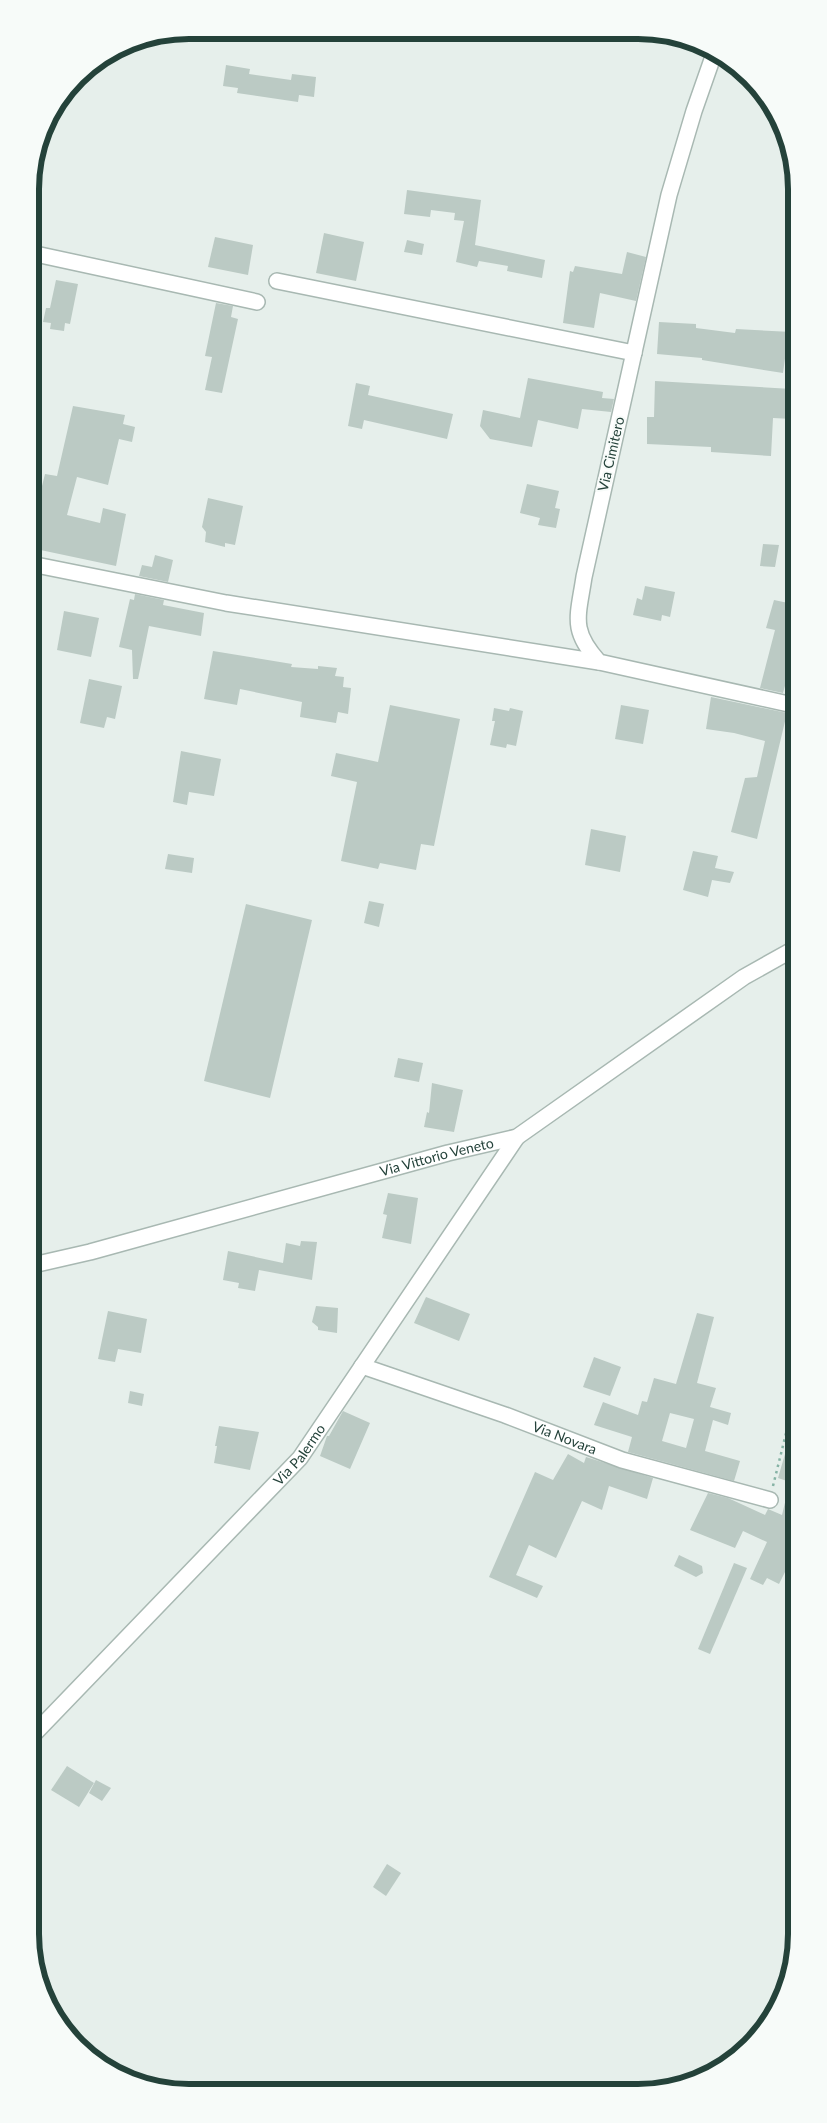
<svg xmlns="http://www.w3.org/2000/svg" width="827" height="2123" viewBox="0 0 827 2123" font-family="Lato,sans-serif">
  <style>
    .building { fill: #bbcac4; fill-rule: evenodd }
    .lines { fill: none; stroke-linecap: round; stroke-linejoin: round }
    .street-casing { stroke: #a8b8b2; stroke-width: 18 }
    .path { stroke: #86b3a5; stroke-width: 2.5; stroke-dasharray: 2.5 4; stroke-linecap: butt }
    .street { stroke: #fff; stroke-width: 15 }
    .labels { text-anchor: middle; stroke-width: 4; stroke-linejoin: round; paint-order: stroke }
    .street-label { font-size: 14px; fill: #24423a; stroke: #f7fbf9 }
    .rim { fill: none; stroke: #24423a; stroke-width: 6 }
  </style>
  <rect width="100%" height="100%" fill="#e6efeb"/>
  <g class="building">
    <polygon points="226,65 250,69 249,74 291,80 292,74 316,77 314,97 299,95 298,102 237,93 238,88 223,86"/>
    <polygon points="407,190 481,200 475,245 545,260 542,278 507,271 508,266 479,261 477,267 456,262 464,221 454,220 455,213 431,210 430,217 404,214"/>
    <polygon points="324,233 364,242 356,281 316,273"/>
    <polygon points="215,237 253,245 248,275 208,267"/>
    <polygon points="407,240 424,244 422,255 404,252"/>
    <polygon points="627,252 646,257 636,301 600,293 594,328 563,323 570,271 573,272 575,266 622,274"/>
    <polygon points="56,280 78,284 70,324 65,323 64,331 50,329 51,323 43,322 46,308 50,308"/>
    <polygon points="216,303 233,306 231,317 238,319 222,393 205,390 212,357 205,356"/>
    <polygon points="659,322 696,324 696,328 735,333 736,329 792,332 792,344 787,344 783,373 702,360 702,358 657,354"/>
    <polygon points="528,378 603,392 602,398 614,399 611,412 582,409 578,429 538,420 532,447 490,439 480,426 483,410 520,418"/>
    <polygon points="655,381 792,389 792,419 773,418 771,456 711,452 711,447 647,444 647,417 654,417"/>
    <polygon points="356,383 370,386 368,395 453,414 447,439 364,420 362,429 348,426"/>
    <polygon points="73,406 125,415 123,424 135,427 132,442 119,439 108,485 77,477 67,515 100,523 103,508 126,514 116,566 31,548 31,529 35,512 31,511 31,492 40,494 45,474 57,476"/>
    <polygon points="527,484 559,491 555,508 560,509 556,528 538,525 540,518 520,513"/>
    <polygon points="208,498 243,506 235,545 225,543 225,547 205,542 206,532 202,527"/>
    <polygon points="763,544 779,545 775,567 760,566"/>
    <polygon points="155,555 173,560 168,582 139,576 142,565 152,567"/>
    <polygon points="645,586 675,592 670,617 662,615 661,621 633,615 637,598 642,600"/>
    <polygon points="135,594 164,600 163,605 204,613 201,636 149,626 138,679 133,679 132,650 119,647 130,599 134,600"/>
    <polygon points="774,600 793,604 793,657 783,693 760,688 775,630 766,628"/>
    <polygon points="64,611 99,618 91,657 57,650"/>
    <polygon points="213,651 292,664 291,667 318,669 318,666 337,668 335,676 344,677 343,687 351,688 348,714 338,712 336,723 300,717 302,702 240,689 237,705 204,699"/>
    <polygon points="89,679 122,686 115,719 107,717 104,728 80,723"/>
    <polygon points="711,697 787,713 757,839 731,832 745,778 757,777 765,741 734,733 706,729"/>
    <polygon points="390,705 460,719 434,846 421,844 416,870 380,863 378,869 341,861 357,782 331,776 336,753 378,762"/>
    <polygon points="621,705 649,710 643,744 615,739"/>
    <polygon points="494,708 509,711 510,708 523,711 516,746 507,744 506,748 490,745 495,721 492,721"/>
    <polygon points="181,751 221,759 214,796 189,792 187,805 173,802"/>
    <polygon points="591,829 626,836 620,872 585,865"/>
    <polygon points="693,851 718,856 715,868 734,872 730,883 712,880 708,897 683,890"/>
    <polygon points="168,854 194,858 192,873 165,869"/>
    <polygon points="369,901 384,904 379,927 364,923"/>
    <polygon points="246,904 312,920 270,1098 204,1081"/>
    <polygon points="398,1058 423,1063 419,1082 394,1077"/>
    <polygon points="432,1083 463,1090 454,1132 424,1127 427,1112 429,1113"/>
    <polygon points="388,1193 418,1198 411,1244 382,1238 387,1215 383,1214"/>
    <polygon points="301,1241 317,1242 312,1280 259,1270 255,1291 238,1288 239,1283 223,1280 228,1251 283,1263 286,1243 300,1246"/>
    <polygon points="426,1297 470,1314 459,1341 414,1323"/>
    <polygon points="316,1306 338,1308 337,1333 318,1330 318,1327 312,1322"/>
    <polygon points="108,1311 147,1319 141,1353 118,1349 115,1362 98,1359"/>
    <path d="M697 1313 714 1317 697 1383 716 1388 710 1407 731 1413 728 1425 713 1420 705 1451 740 1461 734 1481 628 1452 632 1437 594 1425 603 1402 638 1415 642 1401 647 1402 654 1378 676 1384ZM670 1413 694 1419 686 1448 662 1441Z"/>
    <polygon points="594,1357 621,1367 610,1396 583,1387"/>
    <polygon points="130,1391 144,1394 142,1406 128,1403"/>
    <polygon points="343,1411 370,1423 350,1469 320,1456 327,1436 329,1436"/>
    <polygon points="219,1426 259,1432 250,1470 214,1463 217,1446 215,1446"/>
    <polygon points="568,1454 584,1463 586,1457 653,1478 647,1499 609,1486 602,1510 582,1501 556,1558 529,1545 516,1575 543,1586 537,1598 489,1577 535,1472 553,1480"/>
    <polygon points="785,1454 795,1456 796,1560 792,1558 779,1584 767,1578 763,1585 750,1579 767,1542 743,1531 735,1548 690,1530 708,1493 728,1498 765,1515 768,1509 782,1515 790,1482 778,1478"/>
    <polygon points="679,1555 702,1566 703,1573 696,1577 674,1566"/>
    <polygon points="734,1563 747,1568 710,1654 698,1649"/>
    <polygon points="67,1766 94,1783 79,1807 51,1790"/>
    <polygon points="96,1780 111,1788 102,1801 89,1793"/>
    <polygon points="387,1864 401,1873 386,1896 373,1887"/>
  </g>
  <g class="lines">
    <g class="street-casing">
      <g id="street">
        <path d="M715 51 694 111 669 195 584 577C578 617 570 630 599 662L793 705"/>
        <polyline points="31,253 257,302"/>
        <polyline points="277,281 634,353"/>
        <polyline points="31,564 226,603 599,662"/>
        <path id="s1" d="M33 1265 90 1252 448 1153 517 1137 744 977 794 949"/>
        <path id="s2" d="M362 1366 505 1415 622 1460 770 1500"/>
        <path id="s3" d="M35 1733 300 1458 517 1137"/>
      </g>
    </g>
    <polyline class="path" points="773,1486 795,1397"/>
    <use href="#street" class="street"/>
  </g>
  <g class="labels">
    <g class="street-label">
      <text transform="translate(611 454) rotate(-77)" y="5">Via Cimitero</text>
      <text dy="5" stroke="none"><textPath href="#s1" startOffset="418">Via Vittorio Veneto</textPath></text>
      <text dy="5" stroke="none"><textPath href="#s2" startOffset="215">Via Novara</textPath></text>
      <text dy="5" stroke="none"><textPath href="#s3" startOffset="384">Via Palermo</textPath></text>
    </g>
  </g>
  <path d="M0 0H827V2123H0ZM189 39H638A150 150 0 0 1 788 189V1934A150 150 0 0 1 638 2084H189A150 150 0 0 1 39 1934V189A150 150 0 0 1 189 39Z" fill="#f7fbf9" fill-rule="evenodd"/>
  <path class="rim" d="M189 39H638A150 150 0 0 1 788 189V1934A150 150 0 0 1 638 2084H189A150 150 0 0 1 39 1934V189A150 150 0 0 1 189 39Z"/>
</svg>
